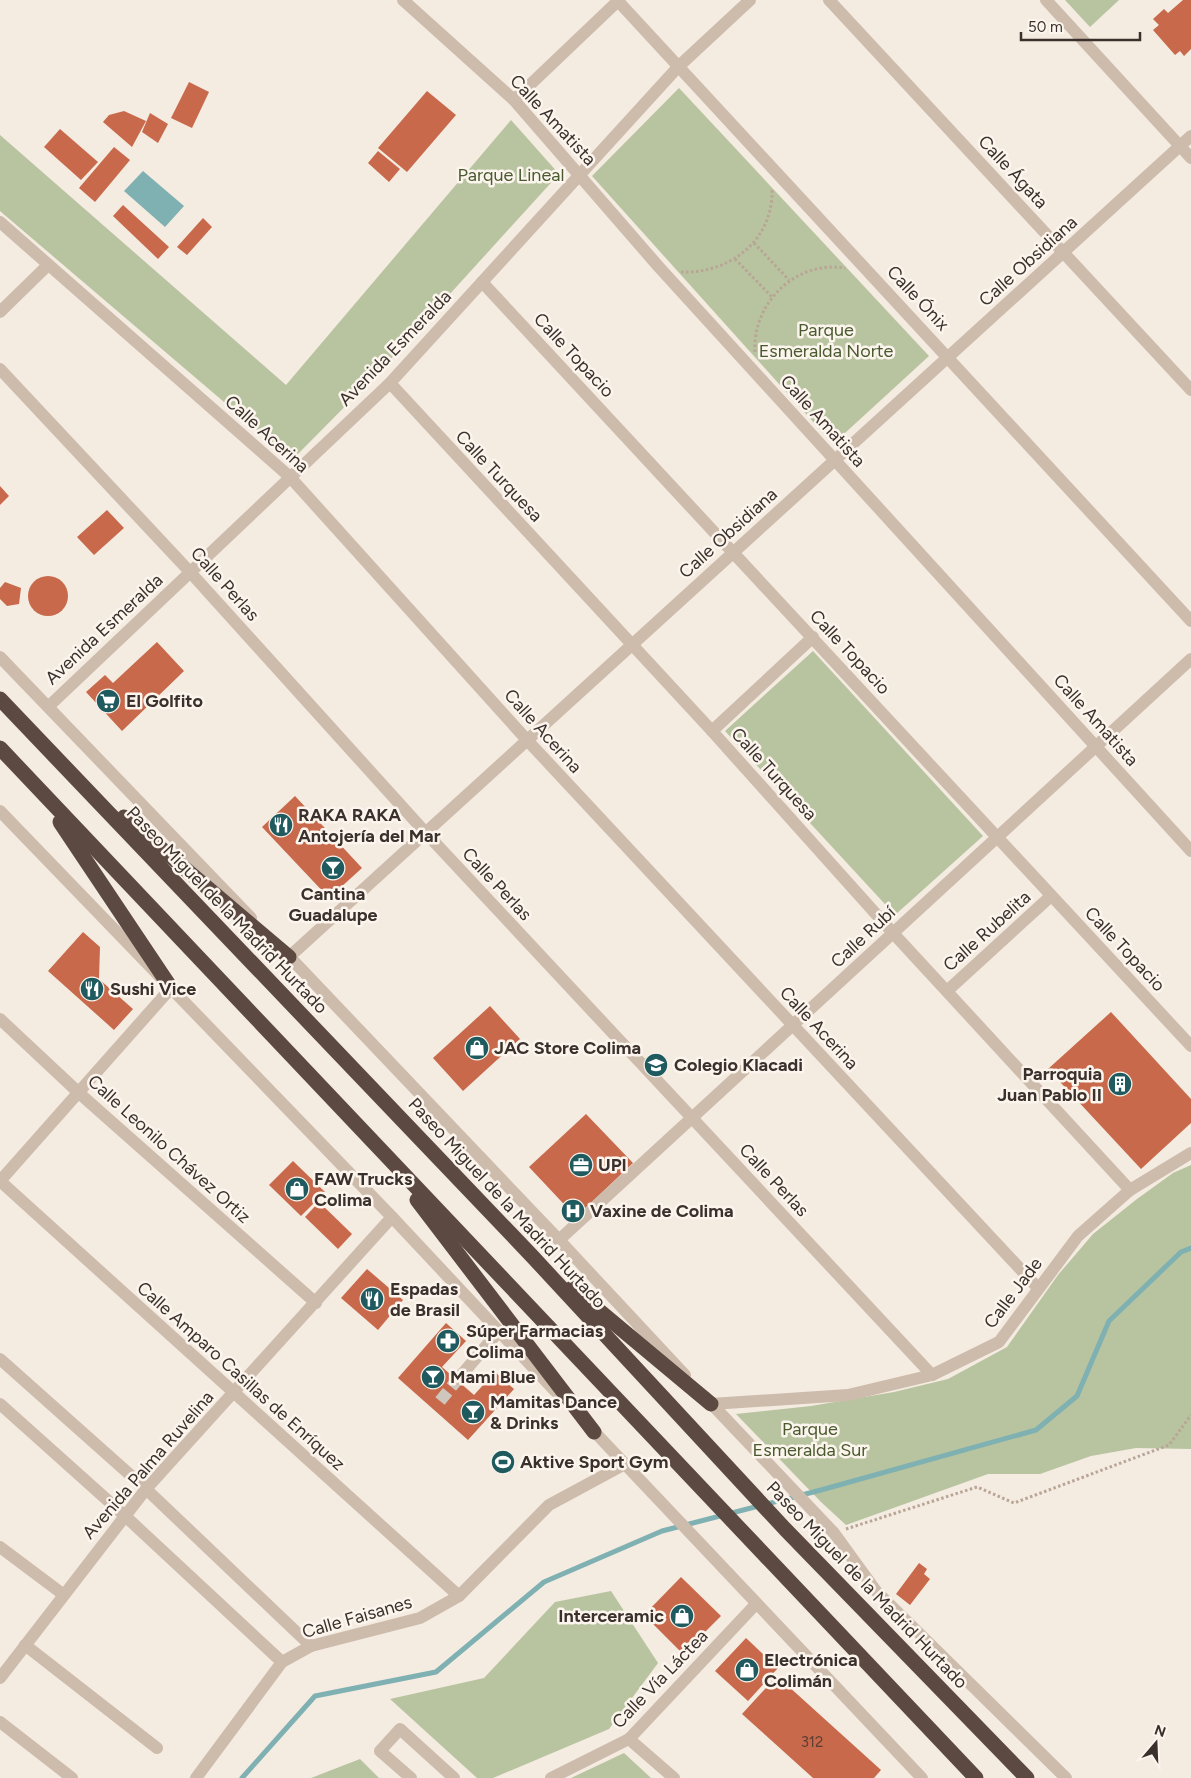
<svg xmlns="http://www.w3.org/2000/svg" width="1191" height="1778" viewBox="0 0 1191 1778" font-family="Figtree,sans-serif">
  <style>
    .green { fill: #b8c4a0 }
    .water { fill: #7fb0b2 }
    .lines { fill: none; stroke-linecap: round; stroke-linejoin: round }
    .stream { stroke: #7fb0b2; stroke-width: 5 }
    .building { fill: #c8694b }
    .minor-tunnel { stroke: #cfc6bd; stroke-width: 12; stroke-dasharray: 12 6; stroke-linecap: butt }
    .path { stroke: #b9a596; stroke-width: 3; stroke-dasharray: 2.5 2.5; stroke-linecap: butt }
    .minor { stroke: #cdbbac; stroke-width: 12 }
    .highway { stroke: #5c4a42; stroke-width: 15 }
    .labels { text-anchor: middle; stroke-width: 5; stroke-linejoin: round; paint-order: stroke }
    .number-label { font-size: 15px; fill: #5e3e33 }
    .street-label { font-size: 18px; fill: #3b302b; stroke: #fbf5ee }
    .park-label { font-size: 18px; fill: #4a5a2e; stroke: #fbf5ee }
    .poi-label { font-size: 18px; font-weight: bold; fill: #3b302b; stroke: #fbf5ee; text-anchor: start }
  </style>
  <rect width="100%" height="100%" fill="#f4ebe1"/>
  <g class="green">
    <polygon points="1065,0 1119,0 1090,27"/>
    <polygon points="679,88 929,356 833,444 592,176"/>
    <polygon points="511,120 559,174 378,373 292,460 0,211 0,135 286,385"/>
    <polygon points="813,651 983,836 895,915 725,731"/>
    <polygon points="1191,1165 1191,1449 1136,1448 1091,1456 1040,1474 988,1474 846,1525 821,1502 736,1414 811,1406 894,1392 948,1379 1007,1347 1058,1275 1093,1234 1137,1199 1173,1173"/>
    <polygon points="611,1591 658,1663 609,1729 493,1778 477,1778 390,1699 484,1678 555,1602"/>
    <polygon points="624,1753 651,1778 571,1778"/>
    <polygon points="360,1759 379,1778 311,1778"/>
  </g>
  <polygon class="water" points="143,171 184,206 165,227 124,191"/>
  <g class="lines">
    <polyline class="stream" points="242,1778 315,1696 436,1672 544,1582 662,1531 821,1490 1036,1430 1077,1396 1109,1321 1181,1252 1191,1248"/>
  </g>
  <g class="building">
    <polygon points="1183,0 1191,0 1191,49 1184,56 1180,51 1175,55 1153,30 1159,25 1153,19 1164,9 1168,13"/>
    <polygon points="189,82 209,92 192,128 171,118"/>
    <polygon points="427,91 456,115 407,172 378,148"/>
    <polygon points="124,111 146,121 132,147 103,122 109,115"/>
    <polygon points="150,113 168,124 158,143 142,132"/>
    <polygon points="60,129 98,162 81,180 44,147"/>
    <polygon points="114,147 130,160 95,202 79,188"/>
    <polygon points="378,151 400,169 389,182 368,163"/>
    <polygon points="123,205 169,247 158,259 113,216"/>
    <polygon points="203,218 212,227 187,255 177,247"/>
    <polygon points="0,486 9,496 0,505"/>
    <polygon points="107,510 124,528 94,555 77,537"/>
    <circle cx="48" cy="596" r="20"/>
    <polygon points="5,582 21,588 19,604 7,606 0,599 0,588"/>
    <polygon points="157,642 184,671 122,731 86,692 105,675 113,683"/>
    <polygon points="295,796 362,868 329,898 262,827"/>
    <polygon points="83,932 100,947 99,979 133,1009 114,1030 48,971"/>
    <polygon points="490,1006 520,1039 463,1091 433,1058"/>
    <polygon points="1111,1012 1191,1099 1191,1123 1141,1169 1048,1069"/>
    <polygon points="586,1114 633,1163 576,1217 529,1167"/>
    <polygon points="293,1161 325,1192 301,1216 269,1185"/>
    <polygon points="319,1202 352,1234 338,1249 305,1217"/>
    <polygon points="367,1269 403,1300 378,1330 341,1298"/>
    <polygon points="446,1323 466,1341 442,1367 474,1395 495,1372 514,1389 468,1440 398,1378"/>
    <polygon points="919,1563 927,1569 924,1574 930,1579 910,1605 896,1594"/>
    <polygon points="681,1577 721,1616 683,1654 644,1615"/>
    <polygon points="746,1638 778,1668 748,1701 715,1671"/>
    <polygon points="777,1676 881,1770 874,1778 813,1778 742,1714"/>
  </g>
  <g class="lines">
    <polyline class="minor-tunnel" points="440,1401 458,1379"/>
    <g class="path">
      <polyline points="754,243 789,280"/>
      <polyline points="735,259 772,297"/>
      <path d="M681 272C730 274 774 240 772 188"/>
      <path d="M755 352C752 303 796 260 845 268"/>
      <polyline points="846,1529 977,1487 1014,1503 1169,1445 1191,1415"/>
    </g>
    <g class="minor">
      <polyline points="403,0 514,100 658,266 1191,851"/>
      <polyline points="617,0 1191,621"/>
      <polyline points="829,0 1191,390"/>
      <polyline points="1046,0 1191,158"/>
      <polyline points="514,100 618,1"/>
      <polyline points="0,222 290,477 527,740 1038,1288"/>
      <polyline points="482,282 1191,1046"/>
      <polyline points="0,312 48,265"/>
      <polyline points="0,369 190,572 425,832 932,1375"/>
      <polyline points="390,383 712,731 893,933 1130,1190"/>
      <polyline points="0,657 251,918"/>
      <polyline points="49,706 390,383 678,67 750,0"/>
      <polyline points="712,731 813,637"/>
      <polyline points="0,811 392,1217 555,1391"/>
      <polyline points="283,950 559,1240 685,1375"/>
      <polyline points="289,957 1191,136"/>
      <polyline points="947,991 1051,896"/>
      <polyline points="0,1019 79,1093 316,1303"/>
      <polyline points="0,1181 459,1596"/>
      <polyline points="0,1181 171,988"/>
      <polyline points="559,1240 1191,659"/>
      <polyline points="0,1359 146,1489 311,1646"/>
      <polyline points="458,1379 499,1331"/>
      <polyline points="705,1397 834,1533 876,1591 1066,1778"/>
      <polyline points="0,1404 124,1515 282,1662"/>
      <polyline points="711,1404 848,1395 932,1375 999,1342 1078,1236 1130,1190 1191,1153"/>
      <polyline points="588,1425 922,1778"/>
      <polyline points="0,1547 64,1595"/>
      <polyline points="25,1645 157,1748"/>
      <polyline points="0,1678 146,1489 392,1217"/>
      <polyline points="0,1722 72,1778"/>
      <polyline points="629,1739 674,1778"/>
      <polyline points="196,1778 282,1662 311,1646 420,1618 459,1596 549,1505 625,1464"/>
      <polyline points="411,1778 380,1751 400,1729 454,1778"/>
      <polyline points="551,1778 629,1739 756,1604"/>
    </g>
    <g class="highway">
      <polyline points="0,699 531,1255 785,1529 1027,1778"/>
      <polyline points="0,748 976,1778"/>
      <polyline points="124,817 289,957"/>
      <polyline points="60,822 171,988"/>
      <polyline points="417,1200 594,1432"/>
      <polyline points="572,1288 711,1404"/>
    </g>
  </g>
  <defs>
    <g id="supermarket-disc" transform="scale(1.25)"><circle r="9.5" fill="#1f5a5e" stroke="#fbf5ee"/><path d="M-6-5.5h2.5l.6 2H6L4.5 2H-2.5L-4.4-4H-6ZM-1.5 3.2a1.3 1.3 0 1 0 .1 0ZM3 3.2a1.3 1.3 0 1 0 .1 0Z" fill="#fff"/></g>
    <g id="restaurant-disc" transform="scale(1.25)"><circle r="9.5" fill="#1f5a5e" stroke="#fbf5ee"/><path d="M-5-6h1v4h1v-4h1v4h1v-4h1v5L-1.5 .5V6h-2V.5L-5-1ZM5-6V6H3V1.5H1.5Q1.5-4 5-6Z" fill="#fff"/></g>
    <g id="bar-disc" transform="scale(1.25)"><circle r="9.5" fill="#1f5a5e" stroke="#fbf5ee"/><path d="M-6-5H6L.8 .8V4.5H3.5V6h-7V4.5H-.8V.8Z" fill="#fff"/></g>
    <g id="shop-disc" transform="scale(1.25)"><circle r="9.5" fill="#1f5a5e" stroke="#fbf5ee"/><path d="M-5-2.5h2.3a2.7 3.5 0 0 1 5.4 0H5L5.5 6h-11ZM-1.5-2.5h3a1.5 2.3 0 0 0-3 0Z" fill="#fff"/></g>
    <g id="school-disc" transform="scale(1.25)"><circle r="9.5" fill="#1f5a5e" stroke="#fbf5ee"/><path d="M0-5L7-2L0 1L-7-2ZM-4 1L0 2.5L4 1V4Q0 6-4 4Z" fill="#fff"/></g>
    <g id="building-disc" transform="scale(1.25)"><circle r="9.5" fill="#1f5a5e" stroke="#fbf5ee"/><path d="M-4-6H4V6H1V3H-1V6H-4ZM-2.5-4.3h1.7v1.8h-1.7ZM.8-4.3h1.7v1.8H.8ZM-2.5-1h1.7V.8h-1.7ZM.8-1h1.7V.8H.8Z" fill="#fff"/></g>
    <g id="office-disc" transform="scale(1.25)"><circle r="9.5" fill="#1f5a5e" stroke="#fbf5ee"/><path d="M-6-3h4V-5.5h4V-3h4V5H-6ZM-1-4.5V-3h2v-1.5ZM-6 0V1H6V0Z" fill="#fff"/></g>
    <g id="hospital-disc" transform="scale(1.25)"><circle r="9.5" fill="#1f5a5e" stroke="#fbf5ee"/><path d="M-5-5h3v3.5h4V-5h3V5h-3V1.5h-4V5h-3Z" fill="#fff"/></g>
    <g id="pharmacy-disc" transform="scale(1.25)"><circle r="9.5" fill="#1f5a5e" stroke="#fbf5ee"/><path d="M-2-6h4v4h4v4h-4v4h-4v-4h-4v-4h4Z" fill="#fff"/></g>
    <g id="stadium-disc" transform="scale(1.25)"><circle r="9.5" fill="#1f5a5e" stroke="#fbf5ee"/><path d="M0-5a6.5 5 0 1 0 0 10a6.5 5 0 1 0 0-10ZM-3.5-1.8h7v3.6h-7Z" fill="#fff"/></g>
  </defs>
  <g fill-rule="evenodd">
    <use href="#supermarket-disc" x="108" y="701"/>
    <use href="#restaurant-disc" x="281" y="825"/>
    <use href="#bar-disc" x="333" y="868"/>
    <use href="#restaurant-disc" x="92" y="989"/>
    <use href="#shop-disc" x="477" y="1048"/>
    <use href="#school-disc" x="656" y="1065"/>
    <use href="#building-disc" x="1120" y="1084"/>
    <use href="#office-disc" x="581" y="1165"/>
    <use href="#shop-disc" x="297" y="1189"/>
    <use href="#hospital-disc" x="573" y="1211"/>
    <use href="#restaurant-disc" x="372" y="1299"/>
    <use href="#pharmacy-disc" x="448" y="1341"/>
    <use href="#bar-disc" x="433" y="1377"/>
    <use href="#bar-disc" x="473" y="1412"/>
    <use href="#stadium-disc" x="503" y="1462"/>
    <use href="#shop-disc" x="682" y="1616"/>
    <use href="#shop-disc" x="747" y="1670"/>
  </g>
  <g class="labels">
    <g class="number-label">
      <text x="812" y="1747">312</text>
    </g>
    <g class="street-label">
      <text transform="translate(553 120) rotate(47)" y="6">Calle Amatista</text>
      <text transform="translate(1013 172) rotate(47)" y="6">Calle Ágata</text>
      <text transform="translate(1028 261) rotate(-42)" y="6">Calle Obsidiana</text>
      <text transform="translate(918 298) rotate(47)" y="6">Calle Ónix</text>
      <text transform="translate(395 348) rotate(-46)" y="6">Avenida Esmeralda</text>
      <text transform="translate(574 355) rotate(47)" y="6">Calle Topacio</text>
      <text transform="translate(823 421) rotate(48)" y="6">Calle Amatista</text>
      <text transform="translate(267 434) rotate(42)" y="6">Calle Acerina</text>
      <text transform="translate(499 476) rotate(47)" y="6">Calle Turquesa</text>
      <text transform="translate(728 533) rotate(-42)" y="6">Calle Obsidiana</text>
      <text transform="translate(225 584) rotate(48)" y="6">Calle Perlas</text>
      <text transform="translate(104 629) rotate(-43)" y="6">Avenida Esmeralda</text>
      <text transform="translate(850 652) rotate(47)" y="6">Calle Topacio</text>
      <text transform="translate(1096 720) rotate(48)" y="6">Calle Amatista</text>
      <text transform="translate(543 731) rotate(48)" y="6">Calle Acerina</text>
      <text transform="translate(774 774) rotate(48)" y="6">Calle Turquesa</text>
      <text transform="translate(497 884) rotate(47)" y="6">Calle Perlas</text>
      <text transform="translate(227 910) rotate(46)" y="6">Paseo Miguel de la Madrid Hurtado</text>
      <text transform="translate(987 931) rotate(-42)" y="6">Calle Rubelita</text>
      <text transform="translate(863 937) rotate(-43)" y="6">Calle Rubí</text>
      <text transform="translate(1125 949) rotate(47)" y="6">Calle Topacio</text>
      <text transform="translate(819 1028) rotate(47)" y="6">Calle Acerina</text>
      <text transform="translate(169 1149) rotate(42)" y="6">Calle Leonilo Chávez Ortiz</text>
      <text transform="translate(774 1180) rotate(47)" y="6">Calle Perlas</text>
      <text transform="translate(507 1203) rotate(47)" y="6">Paseo Miguel de la Madrid Hurtado</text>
      <text transform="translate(1013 1293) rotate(-53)" y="6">Calle Jade</text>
      <text transform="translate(241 1376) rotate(42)" y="6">Calle Amparo Casillas de Enríquez</text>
      <text transform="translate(148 1465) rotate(-49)" y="6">Avenida Palma Ruvelina</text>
      <text transform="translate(867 1585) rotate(46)" y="6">Paseo Miguel de la Madrid Hurtado</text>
      <text transform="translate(357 1617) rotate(-16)" y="6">Calle Faisanes</text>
      <text transform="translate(660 1679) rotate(-46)" y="6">Calle Vía Láctea</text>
    </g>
    <g class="park-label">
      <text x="511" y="181">Parque Lineal</text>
      <text x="826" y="336">Parque<tspan x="826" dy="21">Esmeralda Norte</tspan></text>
      <text x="810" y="1435">Parque<tspan x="810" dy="21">Esmeralda Sur</tspan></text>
    </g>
    <g class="poi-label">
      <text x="126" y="707">El Golfito</text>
      <text x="298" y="821">RAKA RAKA<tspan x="298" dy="21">Antojería del Mar</tspan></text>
      <text x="333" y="900" text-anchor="middle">Cantina<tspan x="333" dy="21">Guadalupe</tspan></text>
      <text x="110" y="995">Sushi Vice</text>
      <text x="494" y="1054">JAC Store Colima</text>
      <text x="674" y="1071">Colegio Klacadi</text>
      <text x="1102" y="1080" text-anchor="end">Parroquia<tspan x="1102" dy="21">Juan Pablo II</tspan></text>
      <text x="598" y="1171">UPI</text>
      <text x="314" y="1185">FAW Trucks<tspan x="314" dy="21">Colima</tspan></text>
      <text x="590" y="1217">Vaxine de Colima</text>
      <text x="390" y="1295">Espadas<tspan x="390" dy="21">de Brasil</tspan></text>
      <text x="466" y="1337">Súper Farmacias<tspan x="466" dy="21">Colima</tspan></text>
      <text x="450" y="1383">Mami Blue</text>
      <text x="490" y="1408">Mamitas Dance<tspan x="490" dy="21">&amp; Drinks</tspan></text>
      <text x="520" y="1468">Aktive Sport Gym</text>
      <text x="664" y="1622" text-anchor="end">Interceramic</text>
      <text x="764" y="1666">Electrónica<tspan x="764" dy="21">Colimán</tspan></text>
    </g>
  </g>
  <g transform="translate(1156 1743) rotate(19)" stroke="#fbf5ee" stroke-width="4" paint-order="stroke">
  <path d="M0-4L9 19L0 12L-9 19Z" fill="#3b302b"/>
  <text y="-8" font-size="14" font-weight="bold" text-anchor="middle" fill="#3b302b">N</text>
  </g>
  <path d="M1021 32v8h119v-8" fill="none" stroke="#3b302b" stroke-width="2.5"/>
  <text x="1028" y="32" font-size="15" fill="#3b302b" stroke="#fbf5ee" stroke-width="4" paint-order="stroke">50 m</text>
</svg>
